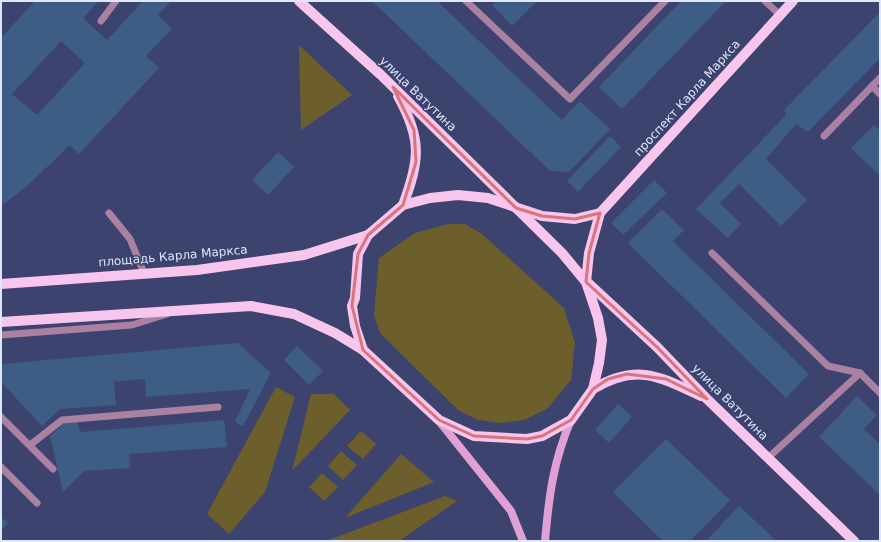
<svg xmlns="http://www.w3.org/2000/svg" width="881" height="542" viewBox="0 0 881 542" font-family="'DejaVu Sans',sans-serif">
  <style>
    .green { fill: #6d5f2b }
    .building { fill: #3e5d85; fill-rule: evenodd }
    .lines { fill: none; stroke-linecap: round; stroke-linejoin: round }
    .service { stroke: #aa81a0; stroke-width: 7 }
    .secondary { stroke: #e1a0d3; stroke-width: 8 }
    .primary { stroke: #f8c6ec; stroke-width: 10 }
    .marked { fill: none; stroke: #da747c; stroke-width: 3; stroke-linejoin: round }
    .labels { text-anchor: middle; stroke-width: 3; stroke-linejoin: round; paint-order: stroke }
    .street-label { font-size: 12px; fill: #e0e6fb; stroke: #3b436e }
  </style>
  <rect width="100%" height="100%" fill="#3b436e"/>
  <g class="green">
    <polygon points="299,45 352,95 301,130"/>
    <polygon points="448,224 465,224 482,234 564,308 575,343 571,380 547,409 524,420 500,423 478,420 458,410 380,333 374,315 379,258 415,233"/>
    <polygon points="276,387 295,397 265,492 229,534 207,514"/>
    <polygon points="311,394 334,394 350,410 292,471"/>
    <polygon points="361,431 376,444 363,459 347,446"/>
    <polygon points="341,451 357,465 343,480 328,466"/>
    <polygon points="401,454 434,482 345,518"/>
    <polygon points="322,473 338,487 324,501 309,487"/>
    <polygon points="445,496 457,501 399,541 326,541"/>
  </g>
  <g class="building">
    <path d="M35 1H99L83 18 107 40 143 1H171L158 15 172 29 146 56 159 68 79 154 70 145 26 187 1 206V38ZM61 41 85 63 37 115 12 94Z"/>
    <polygon points="372,1 437,1 562,120 580,101 610,129 569,172 550,171"/>
    <polygon points="497,1 537,1 512,26 492,5"/>
    <polygon points="681,1 726,1 622,109 599,87"/>
    <polygon points="880,12 880,58 808,132 796,124 766,159 807,200 781,226 739,184 720,203 741,224 728,238 696,209 786,115 784,110"/>
    <polygon points="874,125 880,131 880,176 851,148"/>
    <polygon points="610,136 621,147 578,192 567,181"/>
    <polygon points="278,152 294,167 268,195 252,180"/>
    <polygon points="654,180 667,193 623,235 611,223"/>
    <polygon points="662,209 684,230 673,241 809,374 786,398 628,243"/>
    <polygon points="238,343 271,373 243,426 235,422 250,389 146,397 145,379 114,382 116,405 60,409 42,426 1,382 1,364"/>
    <polygon points="297,346 323,371 309,385 284,360"/>
    <polygon points="857,396 877,415 864,429 880,444 880,495 819,437"/>
    <polygon points="618,404 632,417 609,443 595,430"/>
    <polygon points="224,420 227,447 129,454 130,468 84,471 63,492 50,436 64,423 78,422 80,432"/>
    <polygon points="666,439 730,500 690,541 663,541 613,492"/>
    <polygon points="739,506 764,529 776,541 706,541"/>
    <polygon points="1,517 8,523 1,530"/>
  </g>
  <g class="lines">
    <g class="service">
      <polyline points="466,1 570,99 665,1"/>
      <polyline points="765,1 780,15"/>
      <polyline points="101,21 116,1"/>
      <polyline points="872,86 880,94"/>
      <polyline points="824,136 880,78"/>
      <polyline points="109,213 130,239 144,273"/>
      <polyline points="712,253 828,366 860,373"/>
      <polyline points="1,335 132,325 167,314"/>
      <polyline points="1,417 53,469"/>
      <polyline points="30,445 62,420 218,407"/>
      <polyline points="768,458 860,373 880,393"/>
      <polyline points="1,467 37,503"/>
    </g>
    <g class="secondary">
      <polyline points="439,421 511,511 523,541"/>
      <path d="M545 541C549 496 553 462 571 420"/>
    </g>
    <g class="primary">
      <path d="M398 96C422 139 420 160 403 205"/>
      <polyline points="586,282 589,253 600,213 793,1"/>
      <polyline points="588,283 657,347 707,399 854,541"/>
      <polyline points="1,284 197,270 304,255 368,235"/>
      <polyline points="1,322 251,306 294,314 335,333 363,350 439,420 474,436 527,439 542,436 571,420 593,389 599,363 602,340 598,318 586,282 562,253 381,75 299,1"/>
      <polyline points="363,350 355,326 352,306 355,298 358,254 368,235 403,205 430,198 458,195 488,198 542,216 575,219 600,213"/>
      <path d="M593 389C636 363 659 376 701 396"/>
    </g>
  </g>
  <path class="marked" d="M393 87 516 208 542 216 575 219 600 213 589 253 586 282 657 347 707 399 666 379 627 374 608 379 593 389 571 420 542 436 527 439 474 436 439 420 363 350 352 306 358 254 368 235 403 205 416 162 414 130Z"/>
  <g class="labels">
    <g class="street-label">
      <text transform="translate(418 94) rotate(44)" y="4">улица Ватутина</text>
      <text transform="translate(687 98) rotate(-48)" y="4">проспект Карла Маркса</text>
      <text transform="translate(173 256) rotate(-5)" y="4">площадь Карла Маркса</text>
      <text transform="translate(730 402) rotate(45)" y="4">улица Ватутина</text>
    </g>
  </g>
  <rect width="881" height="542" fill="none" stroke="#e0e6fb" stroke-width="4"/>
</svg>
